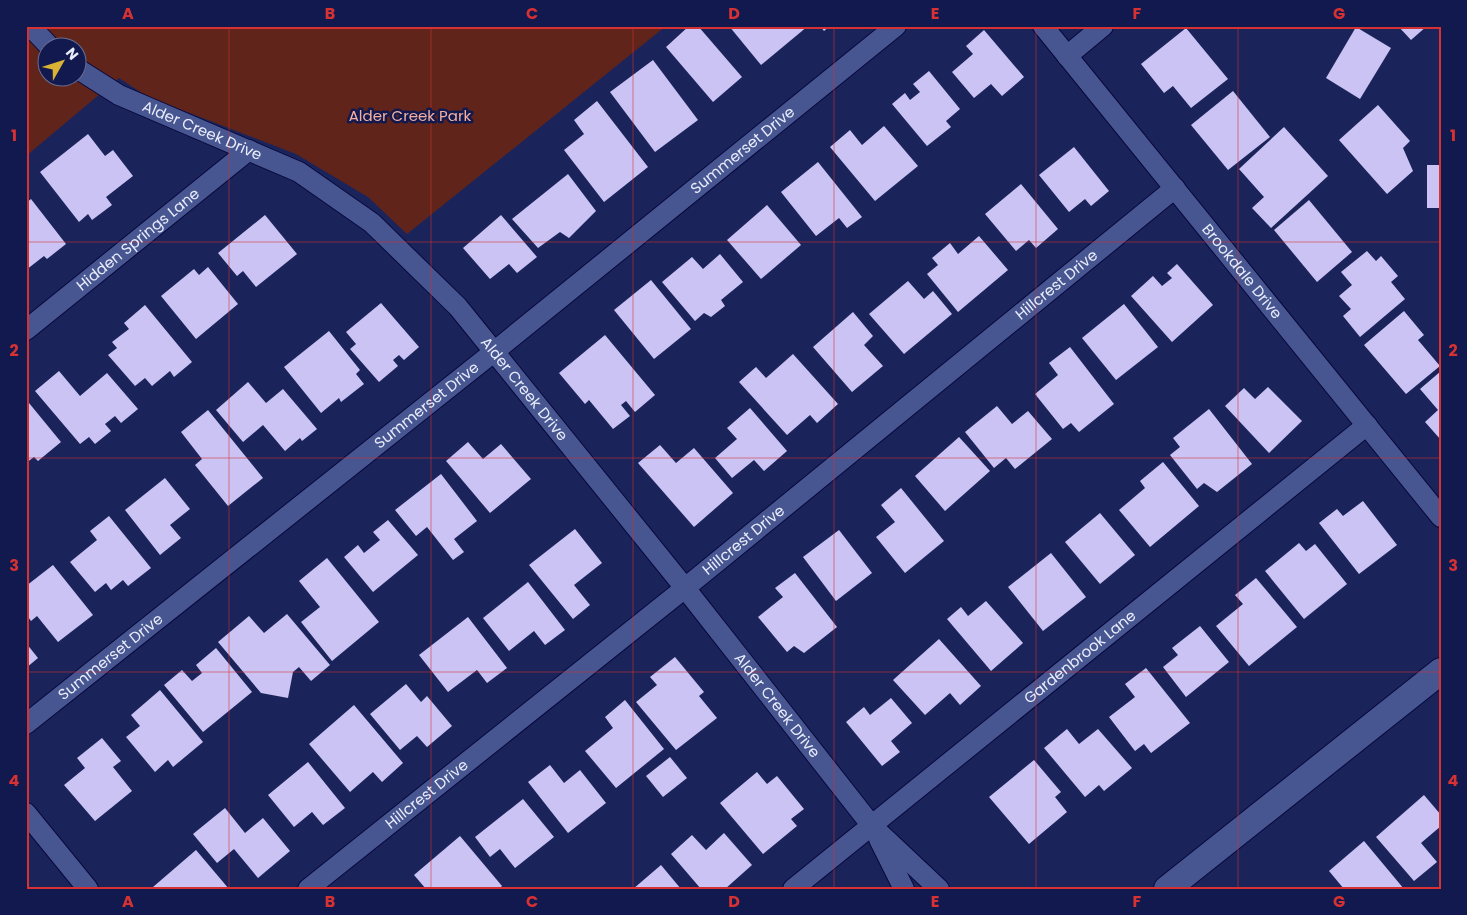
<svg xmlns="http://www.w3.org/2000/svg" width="1467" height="915" viewBox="0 0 1467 915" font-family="Poppins,sans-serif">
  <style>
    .green { fill: #60241a; fill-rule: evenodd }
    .building { fill: #cac3f3 }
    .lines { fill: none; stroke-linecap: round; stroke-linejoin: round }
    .minor-casing { stroke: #08083d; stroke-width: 22 }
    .tertiary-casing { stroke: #08083d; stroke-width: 28 }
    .minor { stroke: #475691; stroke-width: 20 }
    .tertiary { stroke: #475691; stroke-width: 26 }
    .grid { fill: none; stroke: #d73233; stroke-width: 1; stroke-opacity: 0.55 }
    .labels { text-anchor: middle; stroke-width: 5; stroke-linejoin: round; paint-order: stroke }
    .park-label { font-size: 15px; fill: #f5afa1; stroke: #12194e }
    .street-label { font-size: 15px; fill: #e9edfb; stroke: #12194e }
    .neatline { fill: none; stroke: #d73233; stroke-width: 2 }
    .grid-label { font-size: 16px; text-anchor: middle; font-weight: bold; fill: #d73233 }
  </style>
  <rect width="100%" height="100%" fill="#1b245a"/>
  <path class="green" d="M26 26H666L407 234 368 197 296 154 148 97 119 78 26 156ZM48 48H78V78H48Z"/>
  <g class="building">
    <polygon points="689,26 698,26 742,77 713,102 666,47"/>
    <polygon points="729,26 808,26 761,65"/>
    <polygon points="820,26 830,26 824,31"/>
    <polygon points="1398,26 1427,26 1411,40"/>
    <polygon points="1356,27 1391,48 1360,99 1326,78"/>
    <polygon points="1186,28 1228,79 1191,108 1173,86 1164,93 1141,64"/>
    <polygon points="984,30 1024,77 1002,96 991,84 974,98 952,72 973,54 966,46"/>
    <polygon points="653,60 698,120 655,152 610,92"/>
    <polygon points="929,71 960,109 946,121 951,127 927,146 892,104 905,93 910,100 920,92 913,84"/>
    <polygon points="1233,91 1270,137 1228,170 1191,125"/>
    <polygon points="597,101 648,167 604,202 564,150 584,134 574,120"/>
    <polygon points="1378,105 1410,141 1403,148 1413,171 1387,194 1339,140"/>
    <polygon points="884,126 918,166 875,201 830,147 850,130 862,145"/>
    <polygon points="1284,127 1328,176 1271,228 1252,208 1264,197 1239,169"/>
    <polygon points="88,134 105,156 113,150 133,176 106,197 112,205 92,220 88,214 79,222 40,172"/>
    <polygon points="1074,147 1109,191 1091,206 1085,199 1069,212 1039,175"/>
    <polygon points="818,162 862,217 847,228 839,218 816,236 781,192"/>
    <rect x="1427" y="165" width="14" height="43"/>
    <polygon points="568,174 596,211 569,238 560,232 538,248 512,219"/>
    <polygon points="1021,184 1058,229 1036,248 1029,240 1016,251 985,214"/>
    <polygon points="31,199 66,244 47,259 44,256 26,270 26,203"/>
    <polygon points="1309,200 1352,252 1317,282 1274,230"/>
    <polygon points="767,205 801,245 761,279 727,240"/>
    <polygon points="265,215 297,254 256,287 243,271 237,276 218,253"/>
    <polygon points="501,215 537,257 517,273 509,264 490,279 463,248"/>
    <polygon points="979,236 1008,270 958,312 927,274 938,265 932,258 950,243 958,254"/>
    <polygon points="1367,251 1376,261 1381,256 1398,276 1391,282 1405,299 1360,337 1343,316 1351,309 1339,296 1352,285 1341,272"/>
    <polygon points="720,254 743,282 721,300 725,306 711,317 704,313 695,321 662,282 692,257 703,269"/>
    <polygon points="1177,264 1213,305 1172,342 1131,296 1153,276 1162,286 1172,278 1167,273"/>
    <polygon points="208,267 238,304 196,339 161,296 194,269 199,275"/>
    <polygon points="651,280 691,329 654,359 614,310"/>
    <polygon points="908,281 924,299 933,291 952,314 904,354 869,314"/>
    <polygon points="381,303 419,347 404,360 399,355 393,360 398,366 379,382 350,349 356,344 346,332"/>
    <polygon points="1124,304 1158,347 1116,380 1082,338"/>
    <polygon points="145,305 192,362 174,377 170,371 152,386 145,378 135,386 108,355 117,348 112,342 129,329 124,323"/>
    <polygon points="1404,311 1424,335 1418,340 1440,366 1406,394 1364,345"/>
    <polygon points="853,312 873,336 864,345 883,366 852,392 813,347"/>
    <polygon points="329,331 360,370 356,374 364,384 341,402 339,398 321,413 284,367"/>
    <polygon points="605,335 655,395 635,412 626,401 621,405 630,416 613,429 589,400 585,404 559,373"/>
    <polygon points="1070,347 1114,404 1079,432 1071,423 1063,429 1035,394 1058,375 1049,363"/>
    <polygon points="793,354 838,404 817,423 810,415 787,435 739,382 756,367 766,378"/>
    <polygon points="59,371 80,396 107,373 138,409 121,423 115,416 105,424 111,431 95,444 89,437 80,444 35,391"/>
    <polygon points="1441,371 1441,440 1425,422 1438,410 1420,389"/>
    <polygon points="248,382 266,403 283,389 317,429 302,441 300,438 285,451 263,425 243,442 216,410"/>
    <polygon points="1268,387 1302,421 1269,453 1225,406 1244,388 1255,399"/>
    <polygon points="29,403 61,442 38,461 34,457 26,463 26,405"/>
    <polygon points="997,406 1012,424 1028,411 1052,439 1015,469 1006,458 994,468 965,432"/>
    <polygon points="750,408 787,451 764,471 754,460 732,478 715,458 737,439 727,428"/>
    <polygon points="1209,409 1252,464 1217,492 1204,483 1197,489 1170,455 1180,447 1173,438"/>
    <polygon points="208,410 263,478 228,506 195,465 202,459 181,432"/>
    <polygon points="959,437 990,471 945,511 915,476"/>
    <polygon points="468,442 483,459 501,444 531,479 490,513 446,461"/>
    <polygon points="660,445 676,463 694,448 733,493 694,527 638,463"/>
    <polygon points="1163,462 1199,506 1150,547 1119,510 1145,488 1140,481"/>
    <polygon points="441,474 477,521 454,539 464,552 453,560 427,527 416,536 395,510"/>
    <polygon points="165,478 190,509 170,525 181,538 160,555 125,510"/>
    <polygon points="901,488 944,541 905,573 876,537 895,522 881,505"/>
    <polygon points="1363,501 1397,545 1359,574 1319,523 1337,509 1343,516"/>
    <polygon points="1100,513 1135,555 1100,584 1065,542"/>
    <polygon points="109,516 151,568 128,586 123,580 111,590 106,583 95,592 70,562 97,540 90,531"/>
    <polygon points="388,520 418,555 373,592 344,557 358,545 364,553 380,540 373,532"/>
    <polygon points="575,529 602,563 574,585 590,605 573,619 529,565"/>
    <polygon points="839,530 872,573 836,601 803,557"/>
    <polygon points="1299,543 1306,551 1315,544 1347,584 1304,619 1265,571"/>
    <polygon points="1051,553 1086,597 1043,631 1008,587"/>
    <polygon points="327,558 379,622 332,661 301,622 320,607 299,581"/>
    <polygon points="53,565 93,615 58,642 37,616 31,621 26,614 26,601 27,600 26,586"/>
    <polygon points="795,573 837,627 804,653 794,646 787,652 758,617 783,597 775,588"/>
    <polygon points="1256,578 1297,627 1249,666 1216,626 1243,604 1235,595"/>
    <polygon points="528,582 565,630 545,645 534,631 509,651 483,618"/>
    <polygon points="986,601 1023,643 991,671 947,619 961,607 968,616"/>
    <polygon points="287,614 330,665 311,681 299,667 293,672 288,698 261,693 218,642 249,616 264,633"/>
    <polygon points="468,617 507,668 487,683 477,670 448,692 419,655"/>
    <polygon points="1200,626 1229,662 1186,697 1163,667 1178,655 1172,648"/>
    <polygon points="939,639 981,686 960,705 950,693 925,715 893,680"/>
    <polygon points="26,643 38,658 26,668"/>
    <polygon points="216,648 252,692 203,732 164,685 182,670 192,681 202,673 196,665"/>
    <polygon points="675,657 704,692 699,696 717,718 676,750 636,702 657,685 650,677"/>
    <polygon points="1146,668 1190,723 1151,753 1144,744 1135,751 1109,717 1135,697 1125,684"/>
    <polygon points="406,684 421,702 427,696 452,726 427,747 417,736 400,750 370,714"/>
    <polygon points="160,690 203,742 173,767 168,760 155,772 126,737 140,726 131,715"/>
    <polygon points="891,698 912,723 891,741 900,752 882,766 846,722 864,707 870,715"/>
    <polygon points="625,700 664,749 616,788 585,751 613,728 605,717"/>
    <polygon points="354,705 403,763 382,782 373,772 350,792 309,744"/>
    <polygon points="1067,729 1079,744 1098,729 1132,768 1104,791 1099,785 1085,797 1044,748"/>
    <polygon points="102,738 121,761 113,767 132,791 95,821 64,785 85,768 77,758"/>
    <polygon points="670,757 687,778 663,797 646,776"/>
    <polygon points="1034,760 1061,792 1055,797 1067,812 1029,844 989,797"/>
    <polygon points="308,762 345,808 323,825 312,812 294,827 268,795"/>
    <polygon points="550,765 564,783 580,770 606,803 568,833 528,782"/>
    <polygon points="757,772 767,784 777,776 804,809 791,819 797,826 763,854 720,803"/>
    <polygon points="1424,795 1441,815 1441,826 1421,843 1437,862 1414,881 1376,837"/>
    <polygon points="523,799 554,837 515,868 500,849 490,857 475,837"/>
    <polygon points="225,808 245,833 263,818 290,851 258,878 234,849 217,863 193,834"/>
    <polygon points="724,833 752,865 725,889 701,889 671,854 692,835 706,850"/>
    <polygon points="460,836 502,886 499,889 426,889 414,875"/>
    <polygon points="1364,841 1404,889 1344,889 1329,871"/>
    <polygon points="196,850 229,889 155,889 153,887"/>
    <polygon points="661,865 681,889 633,889"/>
  </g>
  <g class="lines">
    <g class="minor-casing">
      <g id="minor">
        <polyline points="30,26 51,48"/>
        <path id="s1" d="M1043 26 1441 517"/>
        <polyline points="1067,56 1103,26"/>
        <path id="s2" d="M78 69 119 95 299 172 372 223 458 307 685 588 872 826 939 889"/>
        <path id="s3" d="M26 330 249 150"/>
        <path id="s4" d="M26 724 495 351 896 26"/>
        <polyline points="26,813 88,889"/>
        <polyline points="879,839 904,889"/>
        <path id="s5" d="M308 889 685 588 1175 188"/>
        <path id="s6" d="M793 889 1367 425"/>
      </g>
    </g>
    <g class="tertiary-casing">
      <polyline id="tertiary" points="1167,889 1441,671"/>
    </g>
    <use href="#minor" class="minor"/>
    <use href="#tertiary" class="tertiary"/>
  </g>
  <path class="grid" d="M229 26V889M431 26V889M633 26V889M834 26V889M1036 26V889M1238 26V889M26 242H1441M26 458H1441M26 672H1441"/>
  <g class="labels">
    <g class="park-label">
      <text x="410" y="121">Alder Creek Park</text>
    </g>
    <g class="street-label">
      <text dy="5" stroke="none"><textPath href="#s2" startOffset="139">Alder Creek Drive</textPath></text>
      <text dy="5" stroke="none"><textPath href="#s4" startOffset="918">Summerset Drive</textPath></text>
      <text dy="5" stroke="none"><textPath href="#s3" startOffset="144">Hidden Springs Lane</textPath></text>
      <text dy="5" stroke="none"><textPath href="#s1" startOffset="316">Brookdale Drive</textPath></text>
      <text dy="5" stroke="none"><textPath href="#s5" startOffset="962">Hillcrest Drive</textPath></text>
      <text dy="5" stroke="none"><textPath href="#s2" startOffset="559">Alder Creek Drive</textPath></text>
      <text dy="5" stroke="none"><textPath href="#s4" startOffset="512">Summerset Drive</textPath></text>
      <text dy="5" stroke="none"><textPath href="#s5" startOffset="558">Hillcrest Drive</textPath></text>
      <text dy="5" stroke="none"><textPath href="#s4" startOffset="108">Summerset Drive</textPath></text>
      <text dy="5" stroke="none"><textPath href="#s6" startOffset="369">Gardenbrook Lane</textPath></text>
      <text dy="5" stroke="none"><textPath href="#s2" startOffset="964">Alder Creek Drive</textPath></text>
      <text dy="5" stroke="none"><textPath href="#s5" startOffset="152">Hillcrest Drive</textPath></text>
    </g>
  </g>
  <rect width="1467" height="915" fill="none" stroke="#12194e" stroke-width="55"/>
  <g transform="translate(62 62) rotate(51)"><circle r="24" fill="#12194e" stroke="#686e93"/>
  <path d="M0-4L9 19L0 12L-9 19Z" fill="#d9b334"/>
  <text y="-8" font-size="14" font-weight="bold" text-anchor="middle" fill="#e9edfb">N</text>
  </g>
  <rect x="28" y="28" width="1412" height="860" class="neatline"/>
  <g class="grid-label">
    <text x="128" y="19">A</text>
    <text x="330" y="19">B</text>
    <text x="532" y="19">C</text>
    <text x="734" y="19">D</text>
    <text x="935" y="19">E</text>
    <text x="1137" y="19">F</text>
    <text x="1339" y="19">G</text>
    <text x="14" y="141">1</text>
    <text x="1453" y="141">1</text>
    <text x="14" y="356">2</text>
    <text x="1453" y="356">2</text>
    <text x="14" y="571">3</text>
    <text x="1453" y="571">3</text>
    <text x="14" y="786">4</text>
    <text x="1453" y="786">4</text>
    <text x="128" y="907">A</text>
    <text x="330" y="907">B</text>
    <text x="532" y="907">C</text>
    <text x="734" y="907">D</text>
    <text x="935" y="907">E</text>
    <text x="1137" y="907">F</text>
    <text x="1339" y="907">G</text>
  </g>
</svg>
